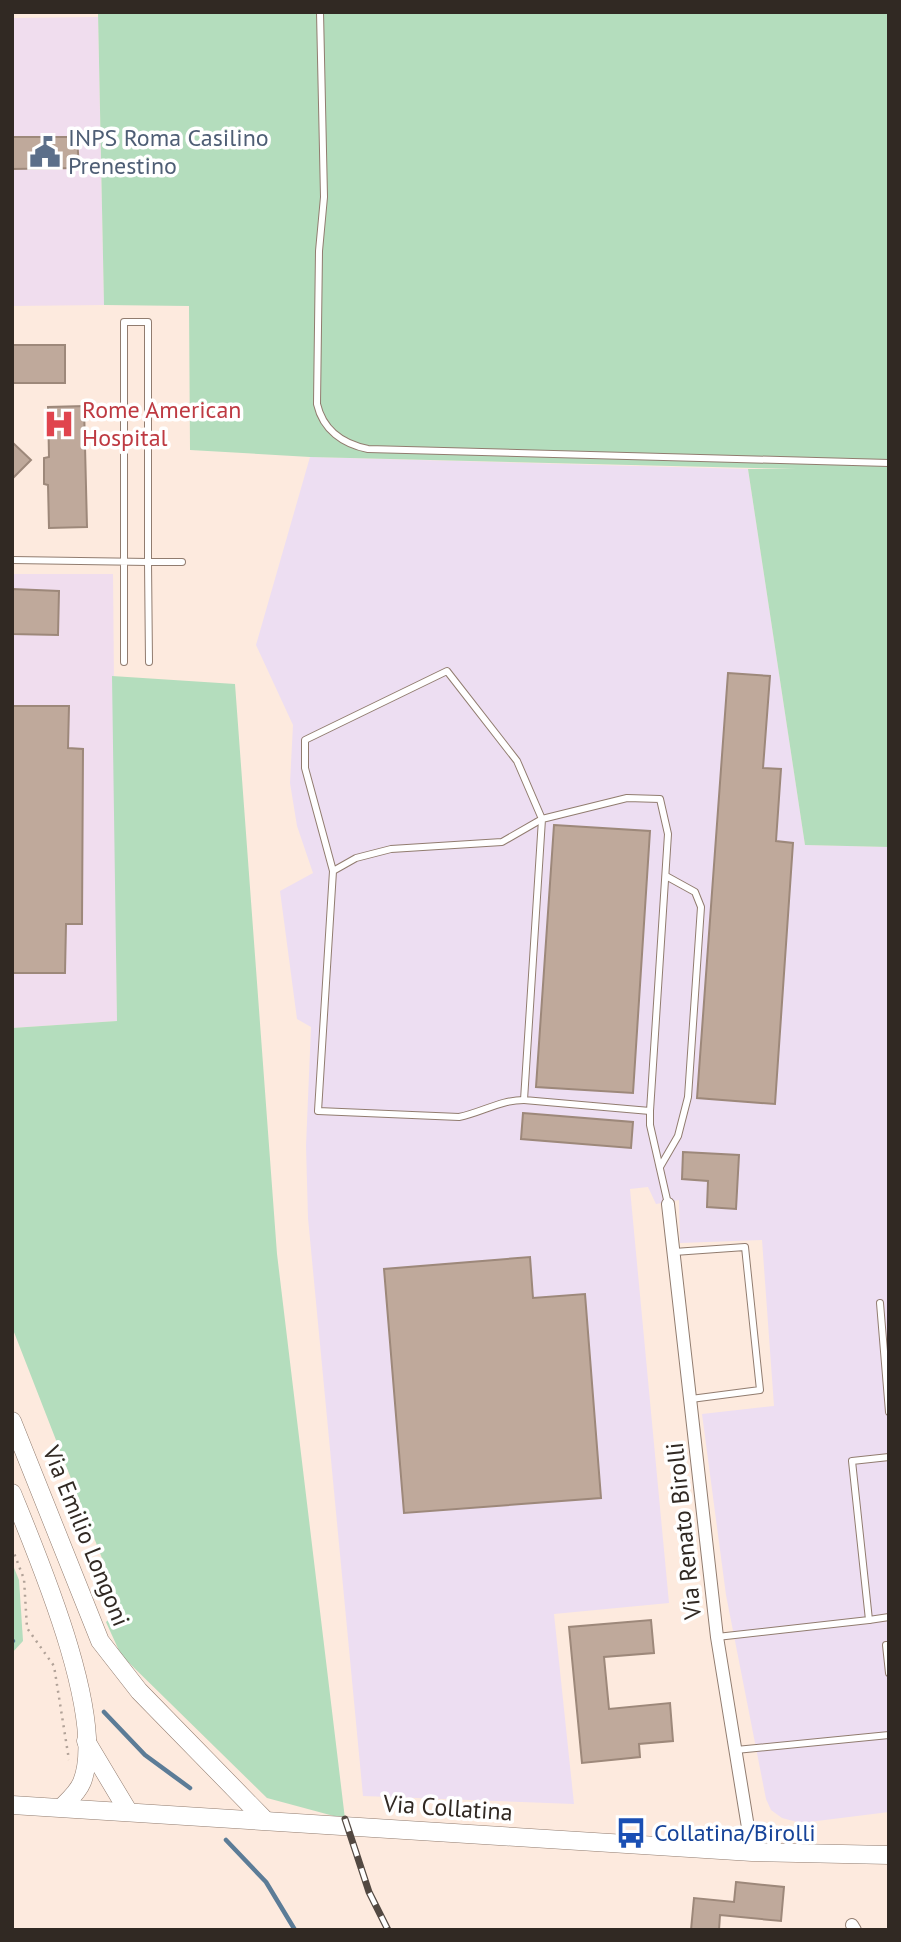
<svg xmlns="http://www.w3.org/2000/svg" width="901" height="1942" font-family="'PT Sans',sans-serif">
  <rect width="100%" height="100%" fill="#fdeade"/>
  <g fill="#f0ddee">
    <path d="M98 17 104 305 12 306V18Z"/>
    <path d="M12 574H113L117 1021 12 1028Z"/>
  </g>
  <path fill="#eddef2" d="M310 457 748 469 805 845 889 847V1812L801 1823 782 1818 771 1810 766 1799 726 1595 702 1414 774 1406 762 1240 680 1243 679 1200 656 1204 648 1187 630 1189 669 1603 554 1614 574 1804 363 1796 308 1218 306 1146 311 1027 297 1019 280 891 313 873 297 826 290 783 293 725 256 645Z"/>
  <g fill="#b4ddbd">
    <path d="M98 12H889V847L805 845 748 469H797L310 457 190 450 189 306 104 305Z"/>
    <path d="M112 676 235 684 277 1254 345 1819 267 1798 121 1655 106 1622 121 1607 12 1327V1028L117 1021Z"/>
    <path d="M12 1563 19 1580 23 1641 12 1653Z"/>
  </g>
  <g fill="none" stroke-linecap="round" stroke-linejoin="round">
    <g stroke="#5c7c97" stroke-width="4.5">
      <path d="M12 1640 13 1641"/>
      <path d="M104 1712 145 1755 190 1788"/>
      <path d="M226 1840 266 1882 295 1930"/>
    </g>
  </g>
  <g fill="#bfa99b" stroke="#9d887a" stroke-width="2">
    <path d="M12 137H77L79 168 12 169Z"/>
    <rect x="12" y="345" width="53" height="38"/>
    <path d="M84 406 87 527 49 528 48 485 44 484V458L49 457 48 407Z"/>
    <path d="M12 442 31 460 12 479Z"/>
    <path d="M12 589 59 591 58 635 12 634Z"/>
    <path d="M728 673 770 676 763 768 781 769 776 841 793 843 775 1104 697 1098Z"/>
    <path d="M12 706H69L68 748 83 749 82 924H66L65 973H12Z"/>
    <path d="M554 825 650 831 633 1093 536 1087Z"/>
    <path d="M523 1113 633 1122 631 1148 521 1139Z"/>
    <path d="M683 1152 739 1155 736 1209 707 1207 708 1181 682 1179Z"/>
    <path d="M530 1257 533 1298 585 1294 601 1498 404 1513 384 1269Z"/>
    <path d="M651 1620 654 1653 604 1657 609 1709 670 1703 673 1741 639 1744 640 1757 582 1763 569 1627Z"/>
    <path d="M736 1882 784 1887 781 1921 720 1915 719 1930H691L694 1898 734 1902Z"/>
  </g>
  <g fill="none" stroke-linecap="round" stroke-linejoin="round">
    <defs>
      <g id="lane">
        <path d="M320 12 324 197 319 251 317 404C323 430 343 444 368 449L889 463"/>
        <path d="M12 560 148 562V322H124V662"/>
        <path d="M149 662 148 562H182"/>
        <path d="M627 798 660 799 668 834 650 1111 524 1100 542 819Z"/>
        <path d="M333 871 305 768V740L447 671 517 761 542 819 502 842 391 849 356 858 333 871 318 1111 459 1117C483 1112 500 1100 524 1100"/>
        <path d="M650 1111V1125L668 1204"/>
        <path d="M660 1167 678 1136 688 1097 701 907 695 892 666 876"/>
        <path d="M674 1252 745 1247 760 1390 691 1399"/>
        <path d="M880 1303 889 1412"/>
        <path d="M869 1620 889 1617"/>
        <path d="M717 1637 869 1620 852 1461 889 1457"/>
        <path d="M889 1645H886L889 1673"/>
        <path d="M736 1750 889 1735"/>
      </g>
      <g id="street">
        <path d="M668 1204 717 1637 752 1852"/>
        <path d="M852 1925 855 1930"/>
      </g>
      <g id="secondary">
        <path d="M12 1421 100 1641 139 1691 265 1820"/>
        <path d="M12 1493C38 1557 107 1718 82 1782 78 1792 69 1800 62 1807"/>
        <path d="M86 1741 128 1811"/>
        <path d="M12 1805 752 1852 889 1855"/>
      </g>
    </defs>
    <use href="#lane" stroke="#917c6f" stroke-width="8"/>
    <use href="#street" stroke="#917c6f" stroke-width="14"/>
    <use href="#secondary" stroke="#917c6f" stroke-width="19"/>
    <path stroke="#b1a298" stroke-width="2.5" stroke-dasharray="2 5" stroke-linecap="butt" d="M12 1548 24 1579 27 1628 54 1666 69 1760"/>
    <use href="#lane" stroke="#fff" stroke-width="6"/>
    <use href="#street" stroke="#fff" stroke-width="12"/>
    <use href="#secondary" stroke="#fff" stroke-width="18"/>
    <defs>
      <path id="rail" d="M345 1819 369 1892 388 1930"/>
    </defs>
    <use href="#rail" stroke="#534942" stroke-width="7"/>
    <use href="#rail" stroke="#fff" stroke-width="4.5" stroke-dasharray="13" stroke-linecap="butt"/>
  </g>
  <defs>
    <symbol id="civic-bare" viewBox="-9 -9 18 18"><path d="M-.6-6.5H3V-4.5H.6V-3L4-1V1h2V6H-6V1h2V-1L-.6-3ZM-1.2 2.5V6h2.4V2.5Z" fill="#5c6f8a" stroke="#fff" stroke-width="2.5" paint-order="stroke"/></symbol>
    <symbol id="hospital-bare" viewBox="-9 -9 18 18"><path d="M-5-5h3v3.5h4V-5h3V5h-3V1.5h-4V5h-3Z" fill="#e0444e" stroke="#fff" stroke-width="2.5" paint-order="stroke"/></symbol>
    <symbol id="bus-bare" viewBox="-9 -9 18 18"><path d="M-5-6H5V4H4V6H2V4H-2V6H-4V4H-5ZM-3.5-4V0h7V-4ZM-3.5 1.2v1.5H-2V1.2ZM2 1.2v1.5H3.5V1.2Z" fill="#1a4fb4" stroke="#fff" stroke-width="2.5" paint-order="stroke"/></symbol>
  </defs>
  <g fill-rule="evenodd">
    <use href="#civic-bare" x="23" y="130" width="44" height="44"/>
    <use href="#hospital-bare" x="37" y="402" width="44" height="44"/>
    <use href="#bus-bare" x="609" y="1811" width="44" height="44"/>
  </g>
  <g text-anchor="middle" stroke-width="7" stroke-linejoin="round" paint-order="stroke">
    <g font-size="24" fill="#4e5e75" stroke="#fff" text-anchor="start">
      <text x="68" y="146">INPS Roma Casilino<tspan x="68" dy="28">Prenestino</tspan></text>
    </g>
    <g font-size="24" fill="#be3a42" stroke="#fff" text-anchor="start">
      <text x="82" y="418">Rome American<tspan x="82" dy="28">Hospital</tspan></text>
    </g>
    <g font-size="24" fill="#312923" stroke="#fff">
      <text transform="translate(684 1531) rotate(-96)" y="8">Via Renato Birolli</text>
      <text transform="translate(86 1536) rotate(68)" y="8">Via Emilio Longoni</text>
      <text transform="translate(448 1808) rotate(4)" y="8">Via Collatina</text>
    </g>
    <g font-size="24" fill="#164399" stroke="#fff" text-anchor="start">
      <text x="654" y="1841">Collatina/Birolli</text>
    </g>
  </g>
  <rect width="901" height="1942" fill="none" stroke="#312923" stroke-width="28"/>
</svg>
